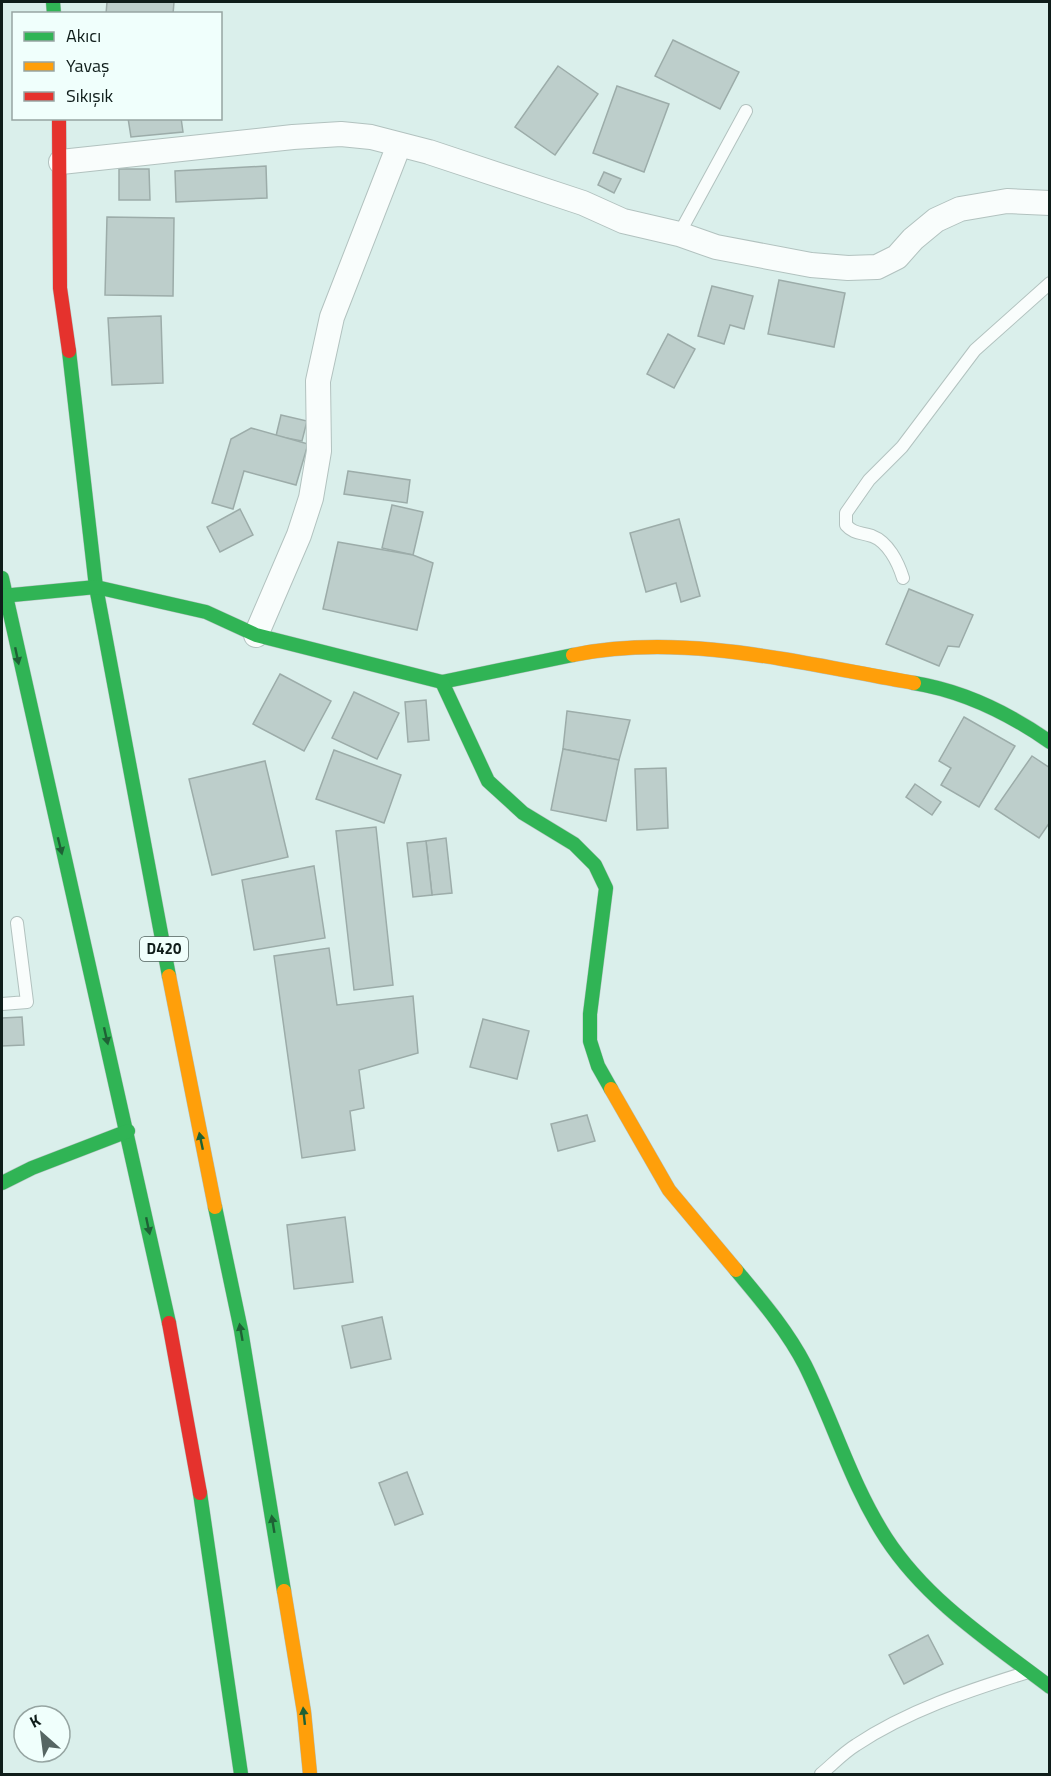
<svg xmlns="http://www.w3.org/2000/svg" width="1051" height="1776" font-family="'Titillium Web',sans-serif">
  <rect width="100%" height="100%" fill="#daefeb"/>
  <g fill="#bdcecb" stroke="#9caca9" stroke-width="1.5">
    <path d="M107 2H174L173 14H106Z"/>
    <path d="M673 40 739 72 720 109 655 76Z"/>
    <path d="M558 66 598 94 555 155 515 127Z"/>
    <path d="M617 86 669 104 644 172 593 153Z"/>
    <path d="M128 118H181L183 132 131 137Z"/>
    <path d="M266 166 267 198 176 202 175 171Z"/>
    <path d="M119 169H149L150 200H119Z"/>
    <path d="M604 172 621 179 614 193 598 185Z"/>
    <path d="M107 217 174 218 173 296 105 295Z"/>
    <path d="M779 280 845 293 834 347 768 334Z"/>
    <path d="M712 286 753 296 744 329 730 325 724 344 698 336Z"/>
    <path d="M161 316 163 383 112 385 108 318Z"/>
    <path d="M668 334 695 349 674 388 647 374Z"/>
    <path d="M281 415 307 421 302 441 276 436Z"/>
    <path d="M251 428 308 444 296 485 244 471 233 509 212 503 231 439Z"/>
    <path d="M348 471 410 480 407 503 344 494Z"/>
    <path d="M392 505 423 512 413 555 382 548Z"/>
    <path d="M240 509 253 535 220 552 207 527Z"/>
    <path d="M679 519 700 596 681 602 676 583 646 592 630 533Z"/>
    <path d="M338 542 413 555 433 563 417 630 323 609Z"/>
    <path d="M909 589 973 615 959 647 948 646 939 666 886 644Z"/>
    <path d="M280 674 331 701 304 751 253 724Z"/>
    <path d="M354 692 399 713 377 759 332 738Z"/>
    <path d="M426 700 429 740 408 742 405 702Z"/>
    <path d="M567 711 630 720 619 760 563 749Z"/>
    <path d="M964 717 1015 746 979 807 941 785 951 768 939 761Z"/>
    <path d="M563 749 619 760 606 821 551 810Z"/>
    <path d="M334 750 401 775 384 823 316 799Z"/>
    <path d="M1032 756 1050 768V822L1039 838 995 809Z"/>
    <path d="M265 761 288 857 212 875 189 779Z"/>
    <path d="M666 768 668 828 637 830 635 769Z"/>
    <path d="M915 784 941 802 932 815 906 797Z"/>
    <path d="M376 827 393 985 354 990 336 831Z"/>
    <path d="M446 838 452 893 432 895 426 841Z"/>
    <path d="M426 841 432 895 413 897 407 843Z"/>
    <path d="M314 866 325 938 254 950 242 880Z"/>
    <path d="M329 948 337 1005 413 996 418 1053 359 1070 364 1108 350 1111 355 1150 302 1158 274 956Z"/>
    <path d="M22 1017 24 1045 2 1046V1018Z"/>
    <path d="M483 1019 529 1031 517 1079 470 1067Z"/>
    <path d="M587 1115 595 1141 558 1151 551 1124Z"/>
    <path d="M345 1217 353 1282 294 1289 287 1225Z"/>
    <path d="M382 1317 391 1359 351 1368 342 1326Z"/>
    <path d="M407 1472 423 1514 395 1525 379 1483Z"/>
    <path d="M928 1635 943 1664 904 1684 889 1655Z"/>
  </g>
  <g fill="none" stroke-linecap="round" stroke-linejoin="round">
    <defs>
      <g id="lane">
        <path d="M679 234 746 111"/>
        <path d="M903 578C898 562 888 542 872 536 860 532 854 534 846 525V513L869 480 902 447 975 350 1050 283"/>
        <path d="M2 1004 27 1002 17 923"/>
        <path d="M821 1774C832 1765 843 1753 856 1745 907 1711 967 1691 1025 1673"/>
      </g>
      <g id="street">
        <path d="M61 162 293 137 341 134 371 137 429 152 583 203 623 221 679 234 716 247 811 265 848 268 877 267 897 257 913 239 936 220 960 209 1007 201 1050 203"/>
        <path d="M256 635 299 535 311 498 319 451 318 381 332 317 399 145"/>
      </g>
      <g id="fast">
        <path d="M53 2 54 14"/>
        <path d="M69 351 96 587 169 976"/>
        <path d="M2 578 169 1323"/>
        <path d="M2 596 96 587 206 612 256 635 442 682 573 655"/>
        <path d="M442 682 488 781 523 813 574 844 595 865 606 888 590 1014V1041L598 1066 611 1089"/>
        <path d="M914 683C963 691 1010 714 1050 742"/>
        <path d="M2 1183 32 1168 128 1131"/>
        <path d="M215 1207 241 1330 284 1591"/>
        <path d="M736 1270C761 1300 787 1330 805 1365 834 1423 851 1484 886 1538 927 1601 991 1642 1050 1687"/>
        <path d="M200 1493 241 1774"/>
      </g>
      <g id="slow">
        <path d="M573 655C685 632 803 664 914 683"/>
        <path d="M169 976 215 1207"/>
        <path d="M611 1089 669 1190 736 1270"/>
        <path d="M284 1591 304 1712 310 1774"/>
      </g>
      <g id="jam">
        <path d="M59 118 60 288 69 351"/>
        <path d="M169 1323 200 1493"/>
      </g>
    </defs>
    <use href="#lane" stroke="#b2c2bf" stroke-width="14"/>
    <use href="#street" stroke="#b2c2bf" stroke-width="26"/>
    <use href="#fast" stroke="#b2c2bf" stroke-width="15"/>
    <use href="#slow" stroke="#b2c2bf" stroke-width="15"/>
    <use href="#jam" stroke="#b2c2bf" stroke-width="15"/>
    <use href="#lane" stroke="#f9fdfc" stroke-width="12"/>
    <use href="#street" stroke="#f9fdfc" stroke-width="24"/>
    <use href="#fast" stroke="#30b455" stroke-width="14"/>
    <use href="#slow" stroke="#ff9f0a" stroke-width="14"/>
    <use href="#jam" stroke="#e5322d" stroke-width="14"/>
  </g>
  <defs><path id="oneway-solid" d="M-6-.8H1V-3.2L6.5 0L1 3.2V.8H-6Z" transform="scale(1.5)"/></defs>
  <g fill="#1e6135">
    <use href="#oneway-solid" transform="translate(17 656) rotate(78)"/>
    <use href="#oneway-solid" transform="translate(60 846) rotate(76)"/>
    <use href="#oneway-solid" transform="translate(106 1036) rotate(77)"/>
    <use href="#oneway-solid" transform="translate(201 1141) rotate(-102)"/>
    <use href="#oneway-solid" transform="translate(148 1226) rotate(78)"/>
    <use href="#oneway-solid" transform="translate(241 1332) rotate(-100)"/>
    <use href="#oneway-solid" transform="translate(273 1524) rotate(-99)"/>
    <use href="#oneway-solid" transform="translate(304 1716) rotate(-96)"/>
  </g>
  <g text-anchor="middle" stroke-width="6" stroke-linejoin="round" paint-order="stroke">
    <rect fill="#f0fffc" stroke="#52615e" stroke-width="1.5" x="140" y="937" width="48" height="24" rx="4.5"/>
    <g font-size="15" font-weight="bold" fill="#0f1d1a">
      <text x="164" y="954">D420</text>
    </g>
  </g>
  <rect width="1051" height="1776" fill="none" stroke="#0f1d1a" stroke-width="6"/>
  <rect x="12" y="12" width="210" height="108" fill="#f0fffc" stroke="#96a5a2" stroke-width="1.5"/>
  <rect x="24" y="32" width="30" height="9" fill="#30b455" stroke="#96a5a2" stroke-width="1.5"/>
  <text x="66" y="42" font-size="18" fill="#0f1d1a">Akıcı</text>
  <rect x="24" y="62" width="30" height="9" fill="#ff9f0a" stroke="#96a5a2" stroke-width="1.5"/>
  <text x="66" y="72" font-size="18" fill="#0f1d1a">Yavaş</text>
  <rect x="24" y="92" width="30" height="9" fill="#e5322d" stroke="#96a5a2" stroke-width="1.5"/>
  <text x="66" y="102" font-size="18" fill="#0f1d1a">Sıkışık</text>
  <g transform="translate(42 1734) rotate(332)"><circle r="28" fill="#f0fffc" stroke="#96a5a2" stroke-width="1.5"/>
  <path d="M0-4.5L10 22L0 15L-10 22Z" fill="#566663"/>
  <text y="-9" font-size="16" font-weight="bold" text-anchor="middle" fill="#0f1d1a">K</text>
  </g>
</svg>
